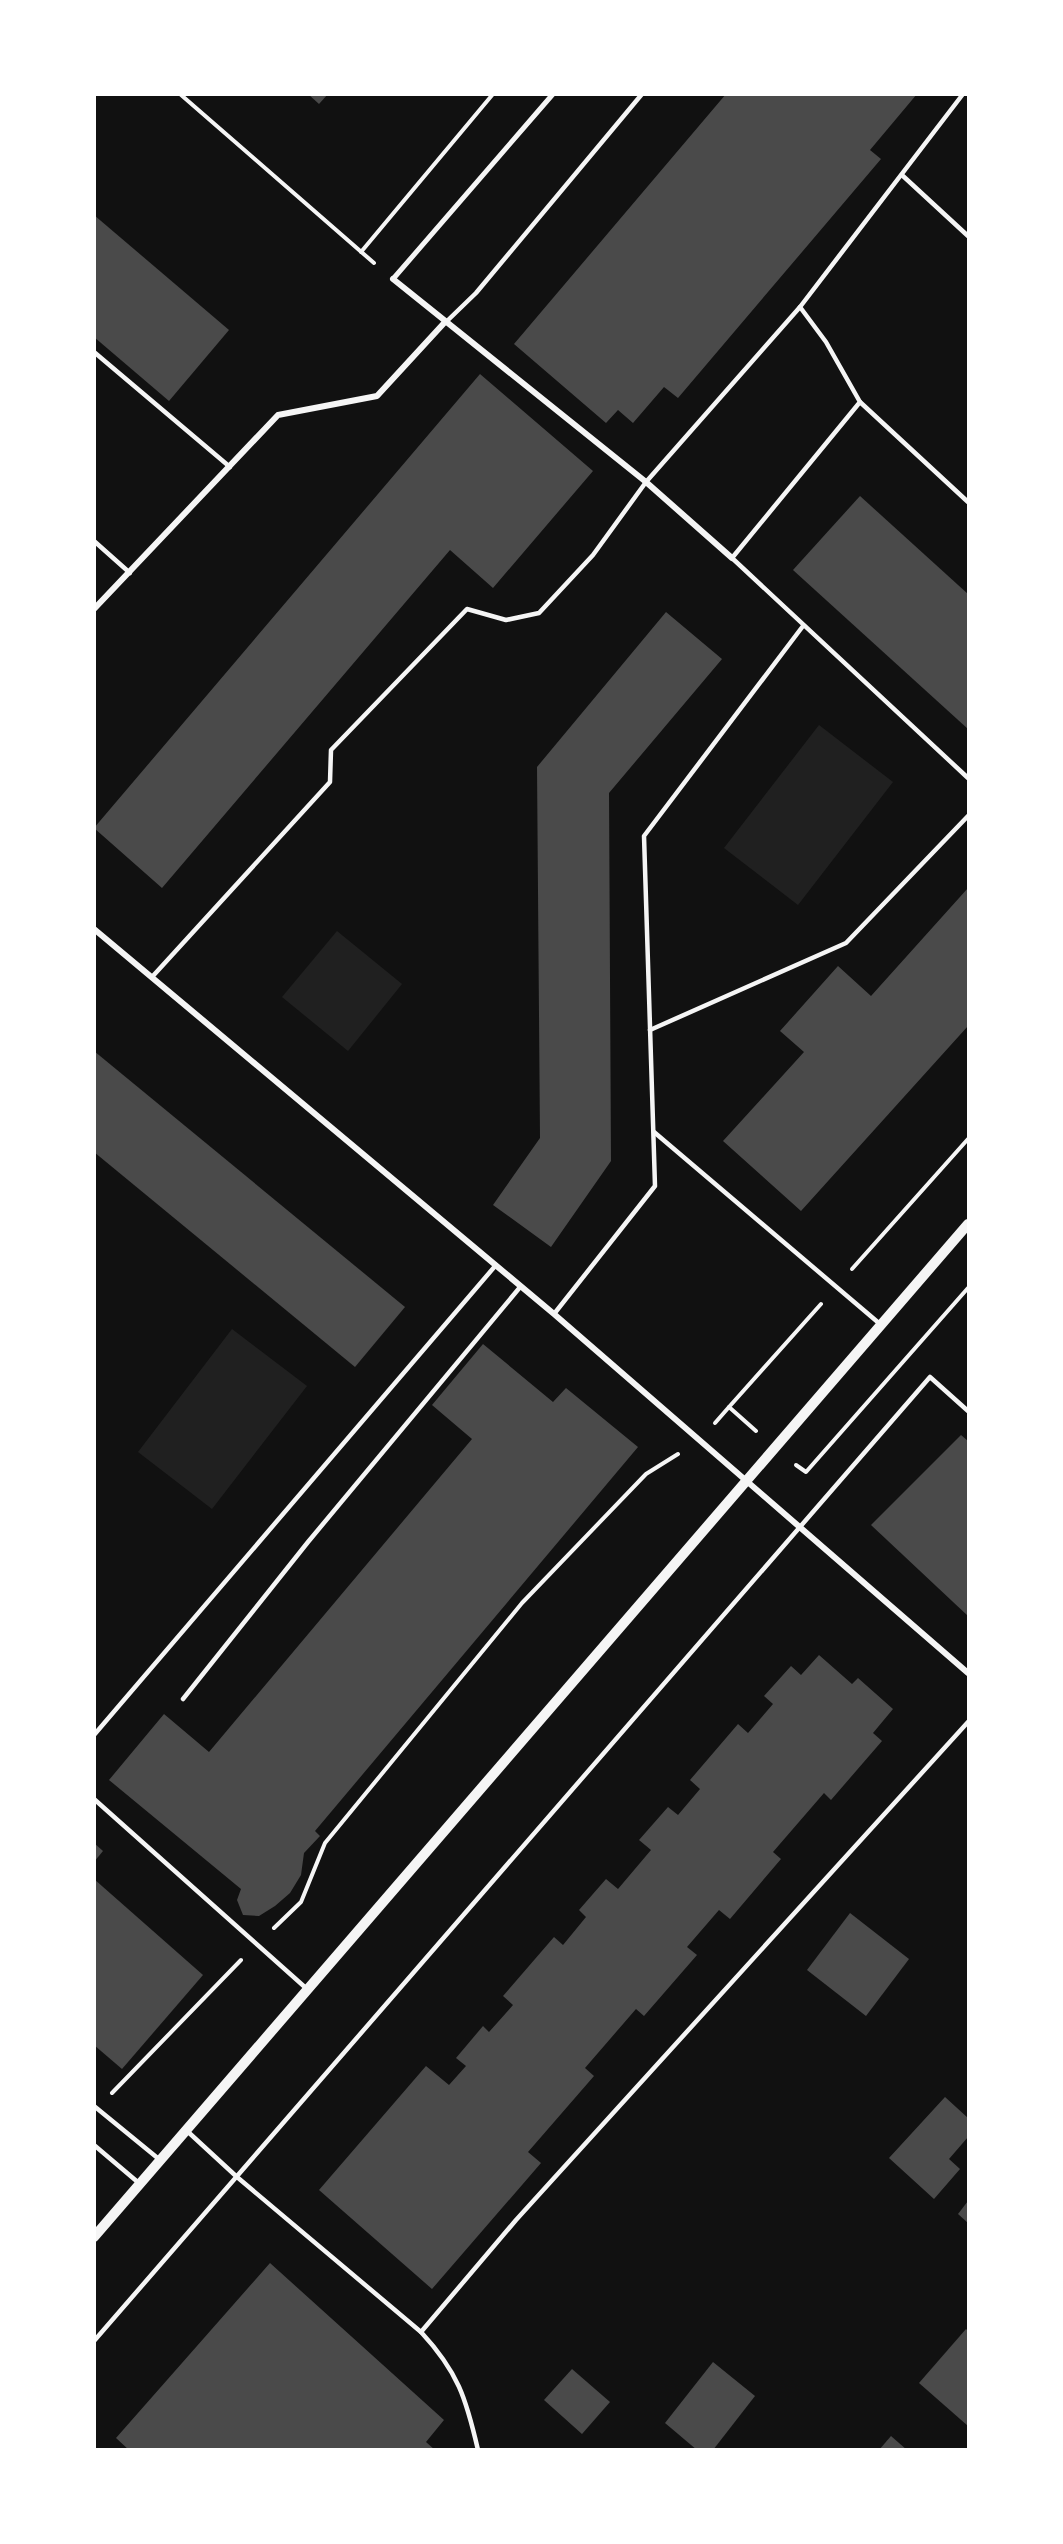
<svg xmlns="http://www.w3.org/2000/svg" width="1063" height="2544" font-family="Helvetica,sans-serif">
  <rect width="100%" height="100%" fill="#111"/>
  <g fill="#202020">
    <path d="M819 725 893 782 798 905 724 848Z"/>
    <path d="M337 931 402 984 348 1051 282 997Z"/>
    <path d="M232 1329 307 1386 212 1509 138 1452Z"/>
  </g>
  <g fill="#4a4a4a">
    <path d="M308 94H328L319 104Z"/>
    <path d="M726 94H917L870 150 881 159 678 398 664 387 633 423 618 410 606 423 514 344Z"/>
    <path d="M94 215 229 330 169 401 94 337Z"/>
    <path d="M480 374 593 471 493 588 450 550 162 888 94 828Z"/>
    <path d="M860 496 968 594V729L793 570Z"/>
    <path d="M666 612 722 659 609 793 611 1161 551 1247 493 1205 540 1138 537 767Z"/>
    <path d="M968 888V1026L801 1211 723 1141 804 1052 780 1031 838 966 871 996Z"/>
    <path d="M94 1051 405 1307 355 1367 94 1152Z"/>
    <path d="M483 1344 553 1402 566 1388 638 1447 315 1831 320 1836 304 1853 301 1875 290 1893 275 1906 259 1916 243 1915 237 1900 241 1889 109 1780 164 1714 209 1752 472 1439 432 1405Z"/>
    <path d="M961 1435 968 1441V1616L871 1525Z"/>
    <path d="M819 1655 852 1684 858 1678 893 1709 873 1733 882 1741 831 1800 824 1793 773 1852 781 1859 730 1919 719 1910 687 1947 697 1955 644 2016 636 2009 585 2068 594 2076 528 2152 541 2163 432 2289 319 2190 426 2066 449 2085 466 2066 456 2058 483 2026 489 2032 513 2005 503 1996 554 1937 563 1945 586 1917 579 1910 606 1879 618 1889 651 1850 639 1840 668 1807 678 1815 700 1789 690 1780 738 1724 748 1733 773 1704 764 1696 791 1666 801 1675Z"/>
    <path d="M94 1843 103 1851 94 1862Z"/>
    <path d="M94 1879 203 1975 122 2069 94 2045Z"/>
    <path d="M850 1913 909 1959 866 2016 807 1970Z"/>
    <path d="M945 2097 968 2118V2137L949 2159 960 2169 934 2199 889 2158Z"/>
    <path d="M968 2201V2223L958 2214Z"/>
    <path d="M270 2263 444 2420 426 2442 435 2450H129L116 2438Z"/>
    <path d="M966 2329 968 2331V2426L919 2383Z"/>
    <path d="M713 2362 755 2396 713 2450H697L665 2423Z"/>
    <path d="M572 2369 610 2402 582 2434 544 2400Z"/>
    <path d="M891 2436 907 2450H879Z"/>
  </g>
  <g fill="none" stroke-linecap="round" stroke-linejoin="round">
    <g stroke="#f5f5f5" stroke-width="4">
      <path d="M180 94 374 263"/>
      <path d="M361 252 493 94"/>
      <path d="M852 1269 968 1139"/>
      <path d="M715 1423 729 1407"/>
      <path d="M756 1431 729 1407 821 1304"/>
      <path d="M796 1465 806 1472 968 1288"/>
      <path d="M274 1928 301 1902 325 1843 522 1603 646 1474 678 1454"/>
      <path d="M112 2093 241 1960"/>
    </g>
    <g stroke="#f5f5f5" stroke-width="4.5">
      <path d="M903 176 968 236"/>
      <path d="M800 307 826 342 860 402 732 558 968 778"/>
      <path d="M446 322 476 293 642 94"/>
      <path d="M94 352 230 467"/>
      <path d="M860 402 968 502"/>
      <path d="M94 541 130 573"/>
      <path d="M152 977 330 782 331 750 467 609 506 620 539 613 593 555 646 482 800 307 963 94"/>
      <path d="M650 1030 846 943 968 816"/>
      <path d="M654 1132 880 1324"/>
      <path d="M554 1314 655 1186 644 836 803 626"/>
      <path d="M183 1699 308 1542 521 1286"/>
      <path d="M94 1735 496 1265"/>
      <path d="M94 1799 307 1989"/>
      <path d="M94 2106 160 2160"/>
      <path d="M186 2130 237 2177 421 2332C458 2372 466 2398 478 2450"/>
      <path d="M94 2145 140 2184"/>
      <path d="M421 2332 516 2220 968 1722"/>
      <path d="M94 2341 930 1377 968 1411"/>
    </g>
    <path stroke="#f5f5f5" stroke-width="5" d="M393 279 553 94"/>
    <g stroke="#f5f5f5" stroke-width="6">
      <path d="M393 279 646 482 732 558"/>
      <path d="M94 609 278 415 377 396 445 322"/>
      <path d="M94 929 554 1314 968 1673"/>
    </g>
    <path stroke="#f5f5f5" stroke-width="10" d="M94 2237 968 1224"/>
  </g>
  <rect width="1063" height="2544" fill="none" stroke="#ffffff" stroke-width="192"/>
</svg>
